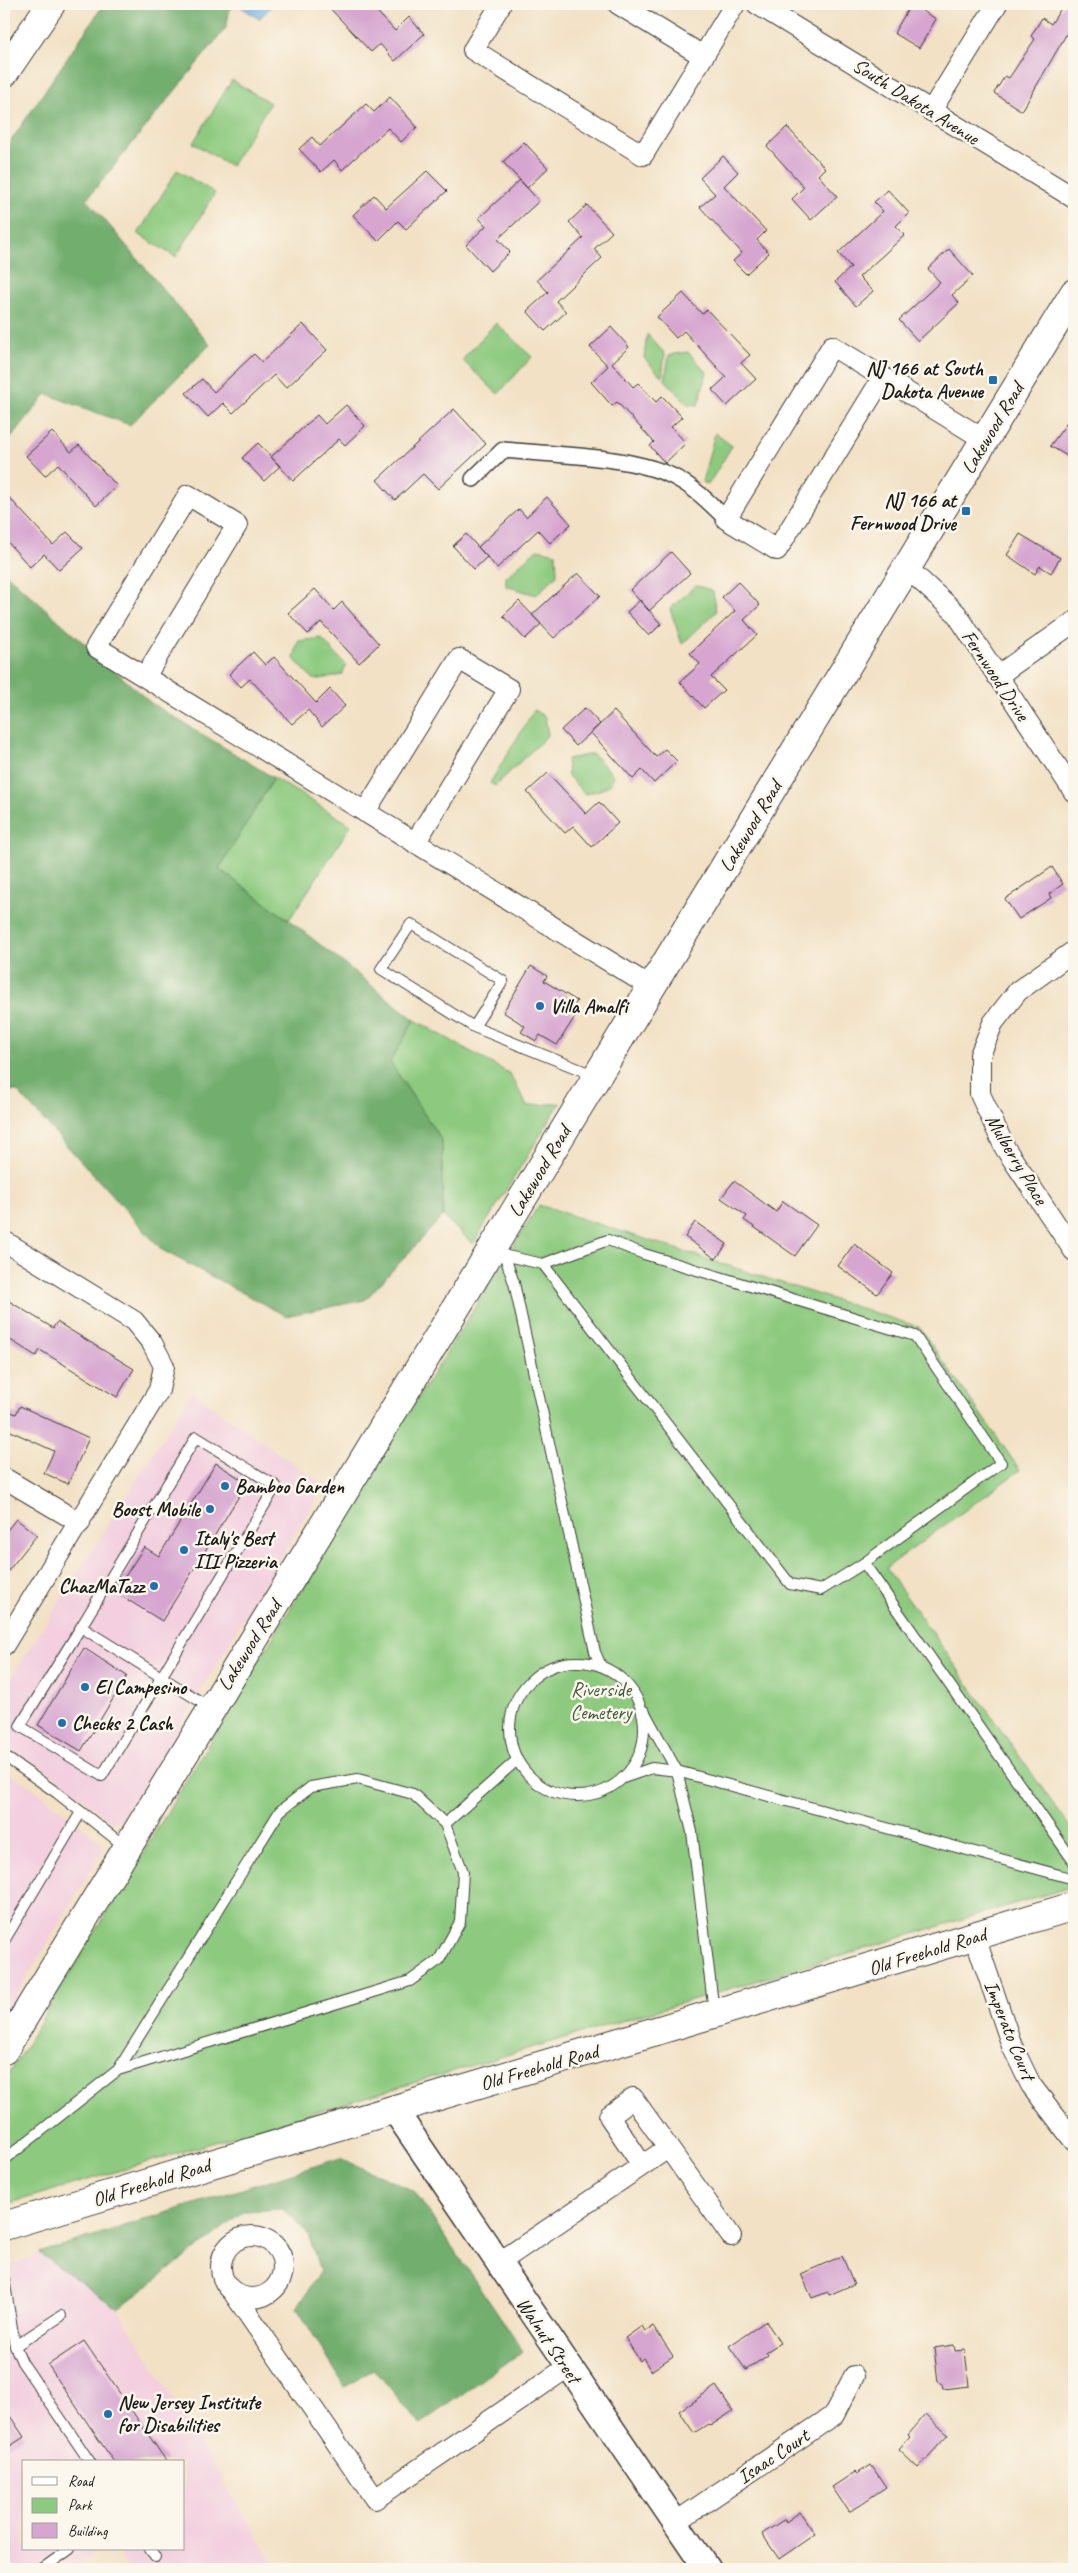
<svg xmlns="http://www.w3.org/2000/svg" width="1078" height="2573" font-family="Caveat,sans-serif">
  <rect width="100%" height="100%" fill="#fbf7ec"/>
  <filter id="ink" filterUnits="userSpaceOnUse"><feTurbulence type="fractalNoise" baseFrequency=".02" numOctaves="2"/><feDisplacementMap in="SourceGraphic" scale="10" xChannelSelector="R" yChannelSelector="G"/><feConvolveMatrix kernelMatrix="1 2 1 2 8 2 1 2 1" color-interpolation-filters="sRGB"/></filter>
  <filter id="wash" filterUnits="userSpaceOnUse"><feTurbulence type="fractalNoise" baseFrequency=".0096" numOctaves="4" result="noise"/><feDisplacementMap in="SourceGraphic" scale="20" xChannelSelector="R" yChannelSelector="G"/><feGaussianBlur stdDeviation="1.12" result="paint"/><feColorMatrix in="noise" values="0 0 0 0 0 0 0 0 0 0 0 0 0 0 0 0 0 1.4 0 .05"/><feComposite in="paint" operator="in"/></filter>
  <g filter="url(#wash)">
    <rect width="100%" height="100%" fill="#f2e1c4"/>
    <g fill="#f3cfdf">
      <path d="M192 1392 324 1485 124 1818 120 1821 111 1822 55 1776 4 1745V1689Z"/>
      <path d="M4 1770 40 1793 100 1841 102 1847V1851L4 2016Z"/>
      <path d="M39 2253 118 2309 277 2569H129L114 2549H184V2462H24V2549H100L70 2569H4V2270Z"/>
    </g>
    <g fill="#8dca7f" stroke="#54734e">
      <path d="M232 80 270 103 231 166 193 143Z"/>
      <path d="M177 170 215 193 176 257 138 234Z"/>
      <path d="M496 323 532 357 498 394 462 360Z"/>
      <path d="M647 334 665 354 662 377 644 358Z"/>
      <path d="M688 352 707 372 698 405 688 404 665 380 669 355Z"/>
      <path d="M715 433 732 446 708 485 702 482Z"/>
      <path d="M537 549 556 553 557 575 536 595 506 586V577Z"/>
      <path d="M696 585 713 591 716 612 682 644 670 609Z"/>
      <path d="M321 638 346 665 342 675 314 680 294 659 298 641Z"/>
      <path d="M534 710 545 717 548 735 495 786 490 783Z"/>
      <path d="M593 754 614 776C611 789 596 791 585 794L568 776 567 759Z"/>
      <path d="M274 778 351 825 289 920 219 869Z"/>
      <path d="M415 1020 510 1074 527 1106 560 1103 473 1244 443 1216 442 1141 390 1062Z"/>
      <path d="M539 1205 919 1327 1020 1470 886 1568 1074 1833V1886L4 2205V2082L418 1398Z"/>
    </g>
    <g fill="#72ae6e" stroke="#476545">
      <path d="M104 4H231L226 28 87 199 210 345 130 425 46 394 4 447V151Z"/>
      <path d="M4 572 151 703 274 778 219 869 289 920 415 1020 390 1062 442 1141 443 1216 365 1300 286 1316 162 1250 17 1091 4 1090Z"/>
      <path d="M340 2158 414 2191 523 2351 420 2424 374 2369 345 2387 297 2308 320 2271 308 2234 283 2209 245 2211 118 2309 39 2253Z"/>
    </g>
    <path fill="#74b0e6" stroke="#486681" d="M237 4H274L259 19Z"/>
    <g id="blocks">
      <g fill="#d6a5d0">
        <path d="M326 4H370L395 31 409 17 424 34 395 61 380 44 371 52Z"/>
        <path d="M911 4 936 19 919 48 894 33Z"/>
        <path d="M1064 4H1074V21L1022 111 994 93 1005 76 1009 78 1035 39 1031 36 1042 18 1051 24Z"/>
        <path d="M390 97 417 127 401 142 388 128 342 170 334 160 321 172 299 149 312 137 320 146 366 104 374 112Z"/>
        <path d="M787 127 825 168 818 175 837 196 811 220 792 199 804 187 767 146Z"/>
        <path d="M524 142 548 168 527 188 503 162Z"/>
        <path d="M723 156 738 172 724 186 766 231 757 240 769 253 746 274 733 261 742 253 700 207 715 194 700 178Z"/>
        <path d="M427 171 447 191 406 229 398 221 378 241 353 215 374 195 386 208Z"/>
        <path d="M520 180 539 201 498 239 510 252 490 271 466 245 486 226 479 218Z"/>
        <path d="M888 190 909 213 896 226 905 235 859 277 873 291 856 306 835 282 851 267 838 253 883 211 874 202Z"/>
        <path d="M587 205 612 232 594 249 602 258 556 301 566 312 545 331 527 311 548 292 537 280 583 238 569 222Z"/>
        <path d="M949 249 973 276 952 295 959 303 918 341 899 320 940 282 928 269Z"/>
        <path d="M683 293 702 314 707 310 750 355 741 363 756 379 727 406 712 390 726 377 684 331 676 338 657 317Z"/>
        <path d="M303 324 327 350 286 388 274 375 233 413 223 403 208 417 186 393 202 379 214 392 254 354 262 362Z"/>
        <path d="M611 327 629 347 612 363 633 387 638 383 656 402 662 396 682 417 671 427 686 443 665 463 650 446 654 442 617 402 612 406 591 382 608 366 590 347Z"/>
        <path d="M346 405 365 426 345 445 339 439 293 481 271 457 317 415 325 424Z"/>
        <path d="M454 409 486 444 438 489 423 474 395 500 377 480Z"/>
        <path d="M1074 413V460L1050 446Z"/>
        <path d="M52 432 71 452 79 445 117 486 96 506 58 464 45 476 26 456Z"/>
        <path d="M258 443 280 466 264 481 242 458Z"/>
        <path d="M4 492 53 545 67 532 83 548 59 570 44 554 30 567 4 538Z"/>
        <path d="M547 497 571 524 550 543 538 530 497 568 478 547 519 509 526 517Z"/>
        <path d="M466 534 487 557 474 569 453 546Z"/>
        <path d="M1020 534 1060 558 1051 573 1040 566 1035 574 1007 555Z"/>
        <path d="M671 552 690 573 649 611 630 590Z"/>
        <path d="M578 573 600 596 554 638 532 615Z"/>
        <path d="M738 582 760 605 744 620 757 635 711 677 724 690 704 708 680 682 700 664 690 653 735 611 722 597Z"/>
        <path d="M315 589 334 610 342 602 379 644 359 663 321 622 308 634 288 613Z"/>
        <path d="M640 600 661 624 649 636 627 612Z"/>
        <path d="M519 601 541 624 525 639 503 616Z"/>
        <path d="M253 652 265 665 274 657 316 703 330 689 345 706 322 727 308 710 292 724 250 679 241 687 229 674Z"/>
        <path d="M585 708 600 724 576 746 561 730Z"/>
        <path d="M614 711 656 757 665 749 677 761 654 783 642 770 633 779 591 733Z"/>
        <path d="M548 773 586 814 599 802 618 823 592 847 573 826 565 833 527 792Z"/>
        <path d="M1052 867 1063 884 1049 894 1051 898 1019 919 1005 899Z"/>
        <path d="M531 966 547 976 544 981 577 1001 570 1012 576 1015 557 1045 540 1035 536 1041 521 1032 525 1026 503 1012Z"/>
        <path d="M734 1181 776 1212 783 1201 817 1225 795 1256 744 1220 747 1216 721 1198Z"/>
        <path d="M695 1222 727 1244 716 1259 685 1237Z"/>
        <path d="M854 1244 893 1273 877 1294 838 1266Z"/>
        <path d="M4 1298 53 1328 57 1322 134 1369 117 1397 40 1350 36 1356 4 1336Z"/>
        <path d="M20 1406 89 1438 68 1484 44 1473 54 1451 4 1428V1409L16 1414Z"/>
        <path d="M216 1463 247 1483 162 1621 115 1592 144 1547 159 1556Z"/>
        <path d="M16 1519 37 1535 4 1576V1534Z"/>
        <path d="M84 1648 127 1676 81 1751 38 1725Z"/>
        <path d="M842 2256 854 2284 829 2295 828 2292 812 2298 801 2274Z"/>
        <path d="M766 2321 780 2343 766 2352 768 2355 746 2370 729 2346Z"/>
        <path d="M642 2326 645 2331 653 2326 673 2356 651 2371 643 2358 640 2361 625 2338Z"/>
        <path d="M84 2341 167 2462H114L48 2365Z"/>
        <path d="M954 2345 955 2351 965 2350 969 2386 943 2389 942 2384 938 2382 934 2348Z"/>
        <path d="M716 2386 733 2411 710 2426 708 2424 694 2433 679 2411Z"/>
        <path d="M4 2407 24 2437 4 2450Z"/>
        <path d="M926 2414 948 2435 918 2468 899 2450 910 2437 908 2435Z"/>
        <path d="M871 2465 886 2487 849 2512 832 2487 855 2472 857 2474Z"/>
        <path d="M800 2512 815 2534 779 2559 762 2534 785 2519 786 2522Z"/>
      </g>
    </g>
  </g>
  <g filter="url(#ink)">
    <use href="#blocks" fill-opacity="0" stroke="#3c3a35" stroke-width="1"/>
    <g fill="none" stroke-linecap="round" stroke-linejoin="round">
      <defs>
        <g id="service">
          <path d="M474 1027 503 981 411 924 381 969 474 1027 596 1076"/>
          <path d="M504 1254 514 1283 595 1652 601 1666"/>
          <path d="M507 1256 543 1264 608 1240 644 1254 915 1336 1001 1463 864 1563 821 1590 790 1584 543 1264"/>
          <path d="M864 1563 1074 1862"/>
          <path d="M81 1627 196 1437 276 1486 102 1776 20 1726 81 1627 211 1708"/>
          <circle cx="577" cy="1729" r="67"/>
          <path d="M644 1711 677 1771 692 1832 714 2012"/>
          <path d="M4 1756 57 1793 127 1848"/>
          <path d="M623 1778 652 1768 677 1771 1074 1879"/>
          <path d="M445 1824 517 1760"/>
          <path d="M4 1941 81 1812"/>
          <path d="M4 2160 118 2070 280 1811 311 1787 358 1779 413 1794 445 1824 463 1872 460 1922 439 1960 410 1981 118 2070"/>
          <path d="M4 2279 15 2346 22 2362 90 2462"/>
          <path d="M15 2346 61 2316"/>
          <path d="M150 2549 155 2557"/>
          <path d="M42 2569 70 2549"/>
        </g>
        <path id="pedestrian" d="M473 479 503 450C552 455 629 455 672 476 693 486 710 503 726 519"/>
        <g id="minor">
          <path d="M501 4 473 50 643 155 735 4"/>
          <path d="M618 4 703 56"/>
          <path d="M757 4 1074 198"/>
          <path d="M931 111 997 4"/>
          <path d="M883 377 777 550 726 519 832 346 985 440"/>
          <path d="M907 568 956 613 1074 792"/>
          <path d="M997 676 1074 622"/>
          <path d="M145 677 237 525 188 495 96 647C281 761 466 874 651 987"/>
          <path d="M365 812 459 659 509 689 415 843"/>
          <path d="M1074 951 1018 991 993 1023 980 1055V1094L1005 1148 1074 1251"/>
          <path d="M4 1241 134 1321 152 1343 164 1366 159 1390 4 1645"/>
          <path d="M4 1478 80 1523"/>
          <path d="M975 1937 1012 2046 1031 2085 1074 2141"/>
          <path d="M642 2165 609 2116 633 2098 731 2236"/>
          <circle cx="252" cy="2267" r="31"/>
          <path d="M497 2264 668 2148"/>
          <path d="M233 2292 375 2499 568 2367"/>
          <path d="M676 2522 834 2415 854 2376"/>
        </g>
        <path id="tertiary" d="M394 2109 707 2569"/>
        <path id="secondary" d="M4 2226 1074 1906"/>
        <path id="primary" d="M4 2050 1074 293"/>
        <path id="motorway" d="M4 73 51 4"/>
      </defs>
      <use href="#service" stroke="#3c3a35" stroke-width="12"/>
      <use href="#pedestrian" stroke="#3c3a35" stroke-width="18"/>
      <use href="#minor" stroke="#3c3a35" stroke-width="22"/>
      <use href="#tertiary" stroke="#3c3a35" stroke-width="28"/>
      <use href="#secondary" stroke="#3c3a35" stroke-width="30"/>
      <use href="#primary" stroke="#3c3a35" stroke-width="30"/>
      <use href="#motorway" stroke="#3c3a35" stroke-width="30"/>
      <use href="#service" stroke="#fff" stroke-width="10"/>
      <use href="#pedestrian" stroke="#fff" stroke-width="15"/>
      <use href="#minor" stroke="#fff" stroke-width="20"/>
      <use href="#tertiary" stroke="#fff" stroke-width="25"/>
      <use href="#secondary" stroke="#fff" stroke-width="28"/>
      <use href="#primary" stroke="#fff" stroke-width="28"/>
      <use href="#motorway" stroke="#fff" stroke-width="28"/>
    </g>
  </g>
  <g fill="#1f6fb2" stroke="#fbf7ec" stroke-width="2">
    <rect x="988" y="375" width="10" height="10" rx="2.5"/>
    <rect x="961" y="506" width="10" height="10" rx="2.5"/>
    <circle cx="540" cy="1006" r="5"/>
    <circle cx="225" cy="1486" r="5"/>
    <circle cx="210" cy="1509" r="5"/>
    <circle cx="184" cy="1550" r="5"/>
    <circle cx="154" cy="1586" r="5"/>
    <circle cx="85" cy="1687" r="5"/>
    <circle cx="62" cy="1723" r="5"/>
    <circle cx="108" cy="2414" r="5"/>
  </g>
  <g text-anchor="middle" stroke-width="5" stroke-linejoin="round" paint-order="stroke">
    <g font-size="20" fill="#1c1c1c" stroke="#fbf7ec">
      <text transform="translate(916 101) rotate(32)" y="7">South Dakota Avenue</text>
      <text transform="translate(992 428) rotate(-59)" y="7">Lakewood Road</text>
      <text transform="translate(996 675) rotate(56)" y="7">Fernwood Drive</text>
      <text transform="translate(750 826) rotate(-59)" y="7">Lakewood Road</text>
      <text transform="translate(1017 1159) rotate(59)" y="7">Mulberry Place</text>
      <text transform="translate(539 1171) rotate(-59)" y="7">Lakewood Road</text>
      <text transform="translate(249 1645) rotate(-58)" y="7">Lakewood Road</text>
      <text transform="translate(927 1951) rotate(-17)" y="7">Old Freehold Road</text>
      <text transform="translate(1010 2030) rotate(68)" y="7">Imperato Court</text>
      <text transform="translate(539 2067) rotate(-16)" y="7">Old Freehold Road</text>
      <text transform="translate(151 2182) rotate(-17)" y="7">Old Freehold Road</text>
      <text transform="translate(549 2340) rotate(56)" y="7">Walnut Street</text>
      <text transform="translate(773 2456) rotate(-34)" y="7">Isaac Court</text>
    </g>
    <g font-size="20" font-weight="bold" fill="#1c1c1c" stroke="#fbf7ec" text-anchor="start">
      <text x="983" y="375" text-anchor="end">NJ 166 at South<tspan x="983" dy="23">Dakota Avenue</tspan></text>
      <text x="956" y="507" text-anchor="end">NJ 166 at<tspan x="956" dy="23">Fernwood Drive</tspan></text>
      <text x="550" y="1013">Villa Amalfi</text>
      <text x="235" y="1493">Bamboo Garden</text>
      <text x="200" y="1516" text-anchor="end">Boost Mobile</text>
      <text x="194" y="1545">Italy's Best<tspan x="194" dy="23">III Pizzeria</tspan></text>
      <text x="144" y="1593" text-anchor="end">ChazMaTazz</text>
      <text x="95" y="1694">El Campesino</text>
      <text x="72" y="1730">Checks 2 Cash</text>
      <text x="118" y="2409">New Jersey Institute<tspan x="118" dy="23">for Disabilities</tspan></text>
    </g>
    <g font-size="20" fill="#44593f" stroke="#fbf7ec">
      <text x="601" y="1696">Riverside<tspan x="601" dy="23">Cemetery</tspan></text>
    </g>
  </g>
  <rect width="1078" height="2573" fill="none" stroke="#fbf7ec" stroke-width="20"/>
  <rect x="22" y="2460" width="162" height="90" fill="#fbf7ec" stroke="#a29f99"/>
  <rect x="32" y="2477" width="25" height="8" fill="#ffffff" stroke="#a29f99"/>
  <text x="68" y="2486" font-size="15" fill="#1c1c1c">Road</text>
  <rect x="32" y="2498" width="25" height="15" fill="#8dca7f" stroke="#a29f99"/>
  <text x="68" y="2510" font-size="15" fill="#1c1c1c">Park</text>
  <rect x="32" y="2523" width="25" height="15" fill="#d6a5d0" stroke="#a29f99"/>
  <text x="68" y="2536" font-size="15" fill="#1c1c1c">Building</text>
</svg>
